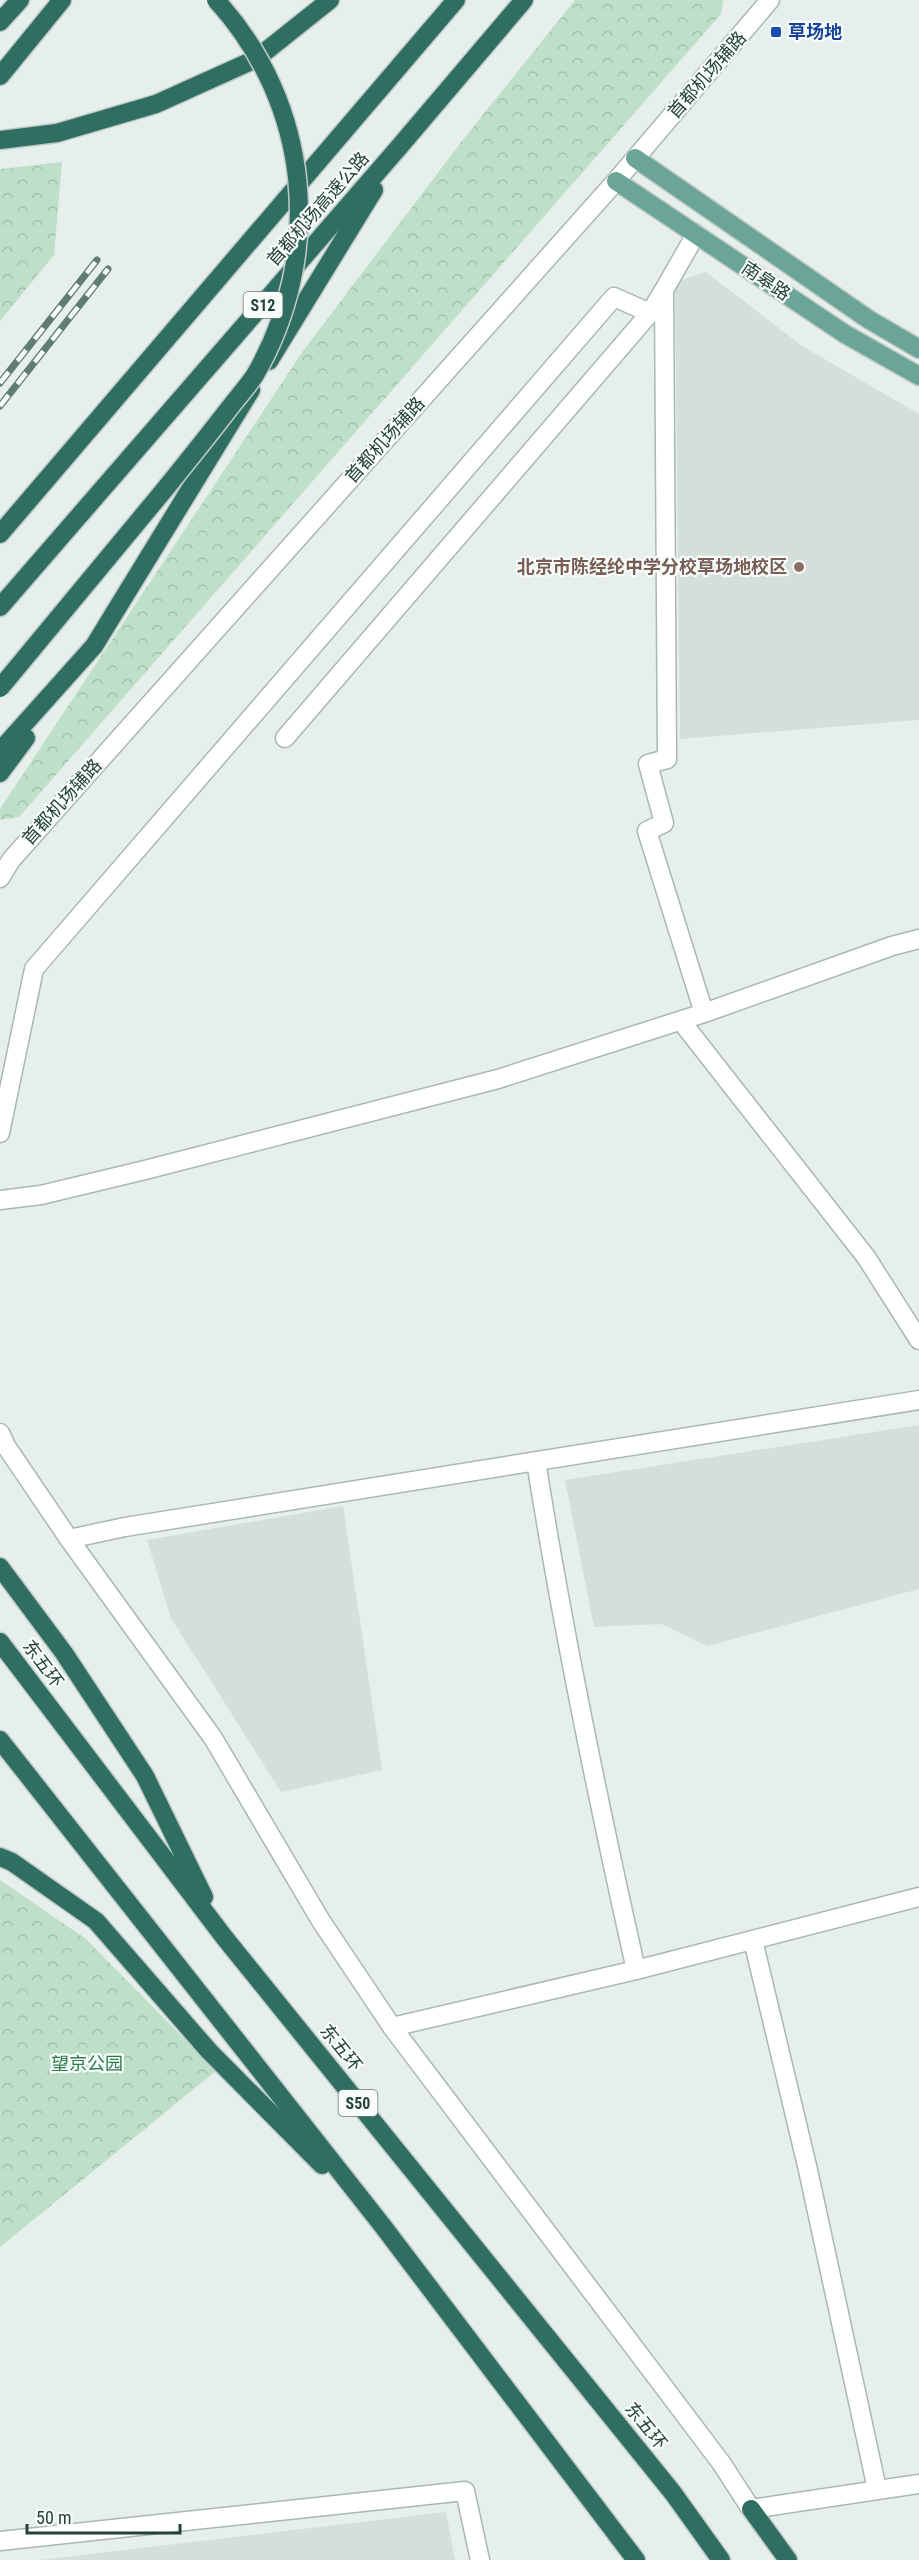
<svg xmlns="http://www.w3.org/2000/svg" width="919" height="2560" font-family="'Roboto Condensed','Noto Sans SC',sans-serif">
  <defs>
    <pattern id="forest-crowns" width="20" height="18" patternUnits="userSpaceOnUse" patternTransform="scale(1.5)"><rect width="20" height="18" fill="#bfe0c8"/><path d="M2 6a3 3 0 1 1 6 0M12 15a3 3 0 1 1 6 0" fill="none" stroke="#a4c1ad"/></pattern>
  </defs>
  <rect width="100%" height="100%" fill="#e6efeb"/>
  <g fill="#d4dfda">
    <path d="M706 272 802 346 919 414V720L680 739 675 282Z"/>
    <path d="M919 1425V1589L707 1646 661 1624 594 1627 565 1480Z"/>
    <path d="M343 1506 382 1770 281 1792 171 1618 147 1540Z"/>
    <path d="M446 2512 455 2560H40Z"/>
  </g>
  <g fill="url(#forest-crowns)">
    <path d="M575 0H723L721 14 19 817 0 820V809L303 351 465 137Z"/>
    <path d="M62 162 54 255 0 321V169Z"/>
    <path d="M0 1880 86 1939 216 2071 0 2247Z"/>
  </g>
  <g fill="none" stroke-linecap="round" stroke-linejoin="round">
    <defs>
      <g id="minor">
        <path d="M696 234 664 290 667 759 648 764 664 823 647 831 704 1013"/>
        <path d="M285 738 650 313"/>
        <path d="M0 878 11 860 616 181 770 0"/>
        <path d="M681 1021 866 1257 919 1340"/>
        <path d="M0 1133 34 969 614 297 650 313 664 290"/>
        <path d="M0 1200 41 1195 145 1170 498 1079 704 1013 892 946 919 939"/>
        <path d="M0 1433 6 1446 69 1539 213 1738 321 1921 392 2027 722 2464 751 2509 919 2484"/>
        <path d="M536 1461C563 1632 598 1801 636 1970"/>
        <path d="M69 1539 125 1527 919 1400"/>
        <path d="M753 1940 808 2170 877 2489"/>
        <path d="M392 2027 636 1970 919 1897"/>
        <path d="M0 2541 465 2491 480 2560"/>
      </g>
      <g id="major">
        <path d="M635 158 868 319 919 349"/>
        <path d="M616 181 845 334 919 376"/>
      </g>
      <g id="highway">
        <path d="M0 22 20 0"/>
        <path d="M0 76 62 0"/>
        <path d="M0 140 57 133 156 104 256 59 330 0"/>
        <path d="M269 361 374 190"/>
        <path d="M0 534 456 0"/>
        <path d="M0 607 400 146 524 0"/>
        <path d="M0 751 94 646 251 390"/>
        <path d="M0 773 26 738"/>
        <path d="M0 1567 64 1653 145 1776 204 1897"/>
        <path d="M0 1642 224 1937 673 2493 721 2560"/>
        <path d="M0 1740 382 2225 636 2560"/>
        <path d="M0 1857 12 1862 96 1921 209 2051 322 2165"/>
        <path d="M751 2509 788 2560"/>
      </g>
    </defs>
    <use href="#minor" stroke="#a8b8b2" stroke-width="21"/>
    <use href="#major" stroke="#c2cac8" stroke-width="21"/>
    <use href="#highway" stroke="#c2cac8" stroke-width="21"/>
    <use href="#minor" stroke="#fff" stroke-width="18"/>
    <use href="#major" stroke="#6aa596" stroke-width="18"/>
    <use href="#highway" stroke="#2f6f62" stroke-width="18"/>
    <defs>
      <g id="rail">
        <path d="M0 383 97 260"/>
        <path d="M0 406 108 269"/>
      </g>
    </defs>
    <use href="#rail" stroke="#5f7d75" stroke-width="7"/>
    <use href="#rail" stroke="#f7fbf9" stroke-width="4.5" stroke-dasharray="14" stroke-linecap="butt"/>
    <defs>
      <path id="highway-bridge" d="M0 688C55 622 110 555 165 489 186 463 207 437 227 411 236 399 247 387 255 375 325 253 311 104 216 0"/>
    </defs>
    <use href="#highway-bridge" stroke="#c2cac8" stroke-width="21" stroke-linecap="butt"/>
    <use href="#highway-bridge" stroke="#2f6f62" stroke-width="18"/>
  </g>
  <rect fill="#1a4fb4" stroke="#f7fbf9" stroke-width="2" x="770" y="26" width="12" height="12" rx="3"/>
  <circle fill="#8d6e63" stroke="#f7fbf9" stroke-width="2" cx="799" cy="567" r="6"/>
  <g text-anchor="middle" stroke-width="4.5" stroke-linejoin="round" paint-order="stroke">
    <g fill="#f7fbf9" stroke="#637a73" stroke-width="1.5">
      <rect x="243.5" y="292" width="39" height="26" rx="4.5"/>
      <rect x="338.5" y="2090" width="39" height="26" rx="4.5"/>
    </g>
    <g font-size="16" font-weight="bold" fill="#24423a">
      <text x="263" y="311">S12</text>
      <text x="358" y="2109">S50</text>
    </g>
    <g font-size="18" font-weight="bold" fill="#164399" stroke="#f7fbf9" text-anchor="start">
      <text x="788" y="38">草场地</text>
    </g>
    <g font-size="18" fill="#24423a" stroke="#f7fbf9">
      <text transform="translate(707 75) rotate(-49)" y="6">首都机场辅路</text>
      <text transform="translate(318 209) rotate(-49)" y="6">首都机场高速公路</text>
      <text transform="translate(766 281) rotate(34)" y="6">南皋路</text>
      <text transform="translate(385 440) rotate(-48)" y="6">首都机场辅路</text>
      <text transform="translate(62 802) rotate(-48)" y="6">首都机场辅路</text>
      <text transform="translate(43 1664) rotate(53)" y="6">东五环</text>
      <text transform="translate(341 2048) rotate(51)" y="6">东五环</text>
      <text transform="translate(646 2426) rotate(51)" y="6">东五环</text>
    </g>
    <g font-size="18" font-weight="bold" fill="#785e54" stroke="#f7fbf9" text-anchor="end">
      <text x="787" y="573">北京市陈经纶中学分校草场地校区</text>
    </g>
    <g font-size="18" fill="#2d7a4b" stroke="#f7fbf9">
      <text x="87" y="2070">望京公园</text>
    </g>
  </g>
  <path d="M27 2524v9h153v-9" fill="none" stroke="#24423a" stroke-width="3"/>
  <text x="36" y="2524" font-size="18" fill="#24423a" stroke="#f7fbf9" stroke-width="4.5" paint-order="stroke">50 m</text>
</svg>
